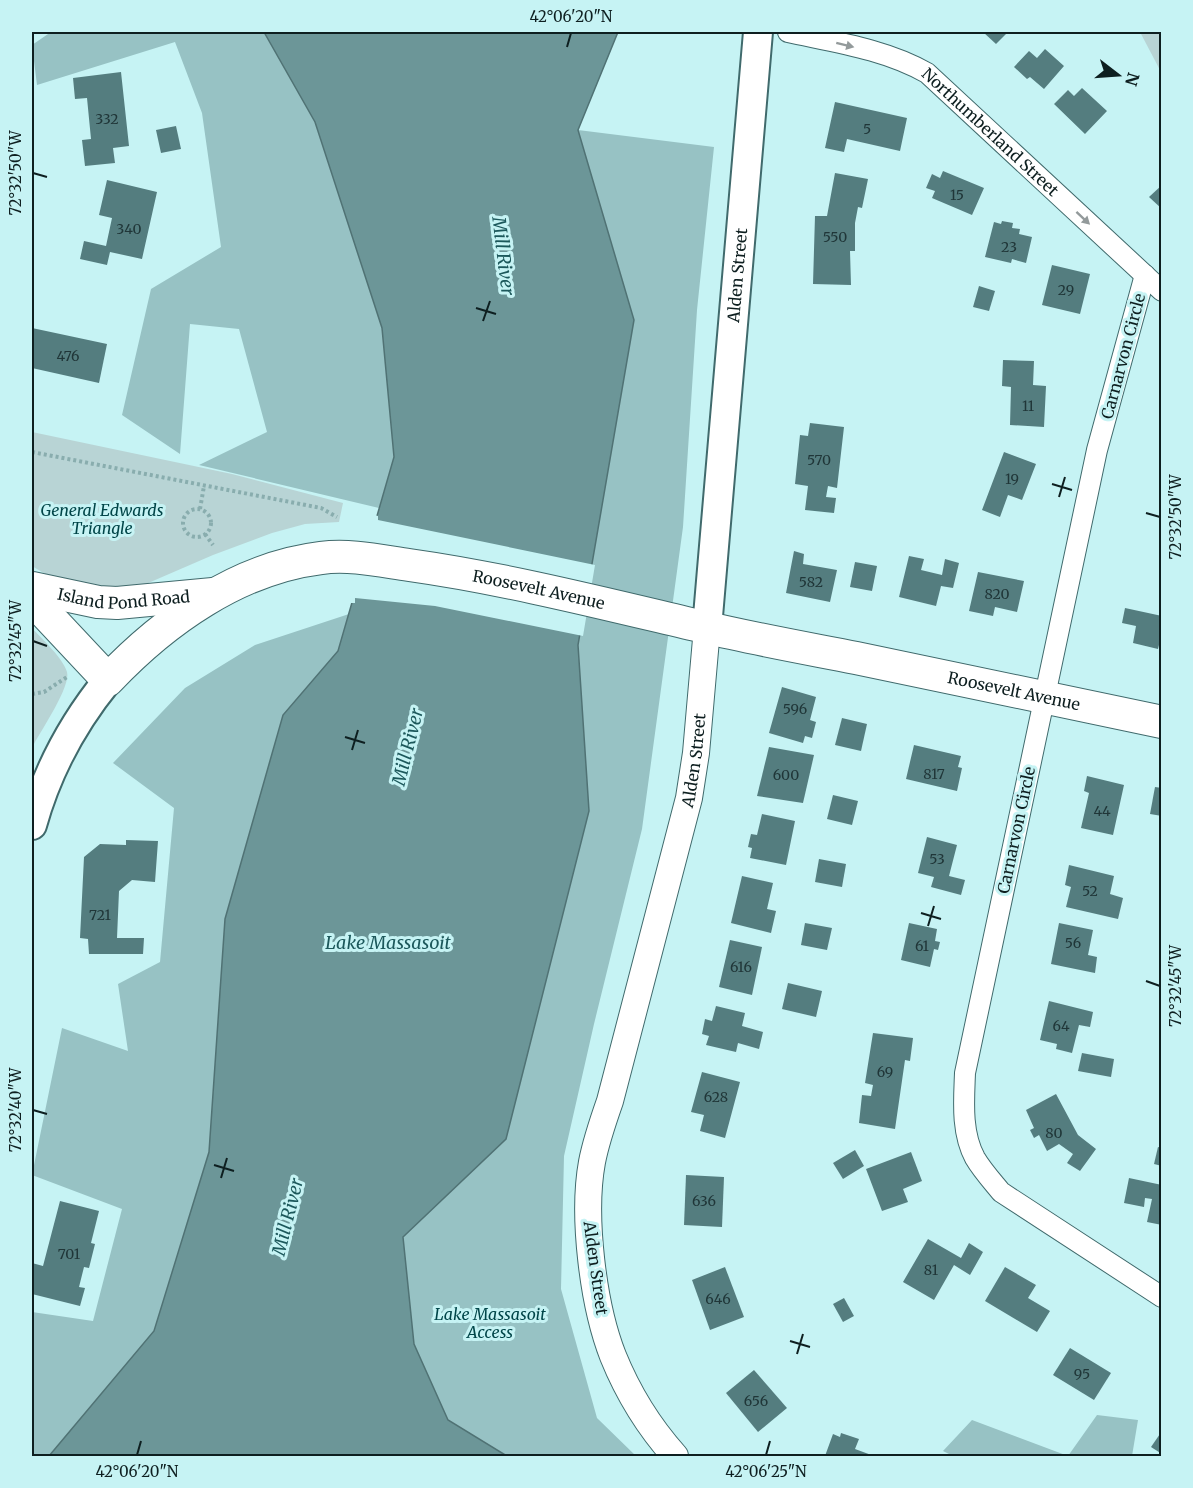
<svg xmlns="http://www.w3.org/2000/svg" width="1193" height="1488" font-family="Merriweather,serif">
  <rect width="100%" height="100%" fill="#c6f3f4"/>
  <g fill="#b8d4d5">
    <path d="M1140 32H1161V72Z"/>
    <path d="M32 432 232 474 343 503 339 522 305 524 272 533 213 555 139 587 114 590 47 575 32 566Z"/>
    <path d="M32 628C42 639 63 658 67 672 71 686 42 729 34 744L32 746Z"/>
  </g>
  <g fill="#97c2c4">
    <path d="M51 32H264L315 122 382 328 394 457 379 508 199 465 267 432 239 329 190 324 180 454 122 415 151 289 221 247 202 113 175 42 37 85 32 45Z"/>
    <path d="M578 130 714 147 697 310 683 527 642 829 594 1024 564 1156 561 1289 597 1418 636 1456H507L448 1420 414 1344 403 1237 506 1139 589 811 578 645 634 320Z"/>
    <path d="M349 614 338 651 283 715 225 919 209 1152 154 1331 49 1456H32V1312L93 1321 122 1209 32 1175 62 1028 128 1051 118 984 160 962 174 808 113 763 185 688 255 645Z"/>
    <path d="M1097 1415 1138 1420 1132 1456H953L943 1451 972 1420 1068 1456Z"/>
  </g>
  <path fill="#6c9698" stroke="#507274" stroke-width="1.5" d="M264 32H618L578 130 634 320 578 645 589 811 506 1139 403 1237 414 1344 448 1420 507 1456H49L154 1331 209 1152 225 919 283 715 338 651 394 457 382 328 315 122Z"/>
  <path fill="#c6f3f4" d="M374 515 378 516V520L595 565 583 636 435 606 355 598V603H349Z"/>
  <g fill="#547d7f">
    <path d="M983 32H1008L996 44Z"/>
    <path d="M1045 49 1064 66 1044 89 1030 77 1027 79 1014 67 1029 51 1037 58Z"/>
    <path d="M121 72 129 146 113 148 115 163 85 166 82 140 91 139 87 98 75 99 73 78Z"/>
    <path d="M1082 88 1107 111 1085 134 1054 104 1068 90 1074 96Z"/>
    <path d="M835 102 907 118 900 151 847 139 844 152 825 148Z"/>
    <path d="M176 126 181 149 161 153 156 130Z"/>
    <path d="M943 171 984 188 972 215 932 198 935 191 926 188 932 174 940 178Z"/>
    <path d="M835 173 868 179 862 208 858 207 855 223V251H850L851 285 813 284 815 216H827Z"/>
    <path d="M107 180 157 192 142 259 110 252 107 265 80 259 84 241 106 246 112 218 99 215Z"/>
    <path d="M1162 185V209L1149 197Z"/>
    <path d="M1002 221 1013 223 1012 228 1020 229 1019 234 1032 237 1026 263 1012 259 1011 263 985 257 994 222 1001 224Z"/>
    <path d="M1052 265 1090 274 1080 314 1042 305Z"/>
    <path d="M979 286 995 291 989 311 973 307Z"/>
    <path d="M32 328 107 344 99 383 32 368Z"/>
    <path d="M1003 360 1034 361 1033 385 1046 386 1044 427 1010 425 1011 387 1002 386Z"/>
    <path d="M810 423 844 427 837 488 828 486 826 497 836 498 834 513 805 510 808 486 795 484 800 435 808 436Z"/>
    <path d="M1004 452 1036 464 1022 500 1008 495 1000 517 982 510Z"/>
    <path d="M794 551 804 554 803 564 837 570 830 602 786 593Z"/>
    <path d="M909 556 924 559 921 570 942 575 945 559 959 563 953 588 941 586 936 606 899 597Z"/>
    <path d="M855 562 877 566 872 591 850 587Z"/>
    <path d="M978 572 1024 581 1017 612 995 607 993 616 969 611Z"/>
    <path d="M1125 608 1162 616V646L1159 645 1158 649 1133 643 1136 626 1122 623Z"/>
    <path d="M782 687 816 697 810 720 816 722 812 738 805 736 803 743 769 733Z"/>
    <path d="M842 718 867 724 861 751 835 745Z"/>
    <path d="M914 745 961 756 958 767 962 768 957 791 906 779Z"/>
    <path d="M769 747 814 755 803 803 757 796Z"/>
    <path d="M1087 776 1124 785 1113 835 1081 828 1089 793 1084 791Z"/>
    <path d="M1155 787 1162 788V816L1150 814Z"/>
    <path d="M833 795 858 801 852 825 827 819Z"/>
    <path d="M762 814 795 821 786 865 750 858 752 848 748 847 751 834 757 835Z"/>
    <path d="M927 837 957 845 949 876 965 880 961 895 931 887 934 877 918 873Z"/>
    <path d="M126 840 158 841 155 882 132 880 119 891 117 938H144L143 954H89L88 939 80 938 84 857 100 844 126 845Z"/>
    <path d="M819 859 846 864 842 887 815 882Z"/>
    <path d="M1069 865 1114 876 1110 894 1123 898 1118 919 1066 907 1071 887 1065 885Z"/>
    <path d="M742 876 773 883 767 909 776 911 771 933 731 923Z"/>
    <path d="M805 923 832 928 827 950 801 945Z"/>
    <path d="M909 923 937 929 935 941 940 942 938 950 934 949 930 967 901 960Z"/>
    <path d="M1059 923 1093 930 1088 955 1097 957 1095 973 1051 964Z"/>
    <path d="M730 940 762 947 752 995 719 987Z"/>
    <path d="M788 983 822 991 816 1017 782 1009Z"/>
    <path d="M1049 1001 1093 1012 1090 1027 1079 1025 1072 1053 1056 1049 1057 1044 1040 1040Z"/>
    <path d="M716 1006 745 1013 742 1026 763 1032 759 1049 738 1043 736 1052 706 1045 709 1036 702 1034 705 1019 712 1021Z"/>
    <path d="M873 1033 913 1038 910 1061 905 1060 895 1129 859 1123 862 1095 871 1096 873 1085 865 1083Z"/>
    <path d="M1082 1053 1114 1059 1111 1077 1078 1071Z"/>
    <path d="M702 1072 740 1082 725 1138 700 1131 704 1115 691 1112Z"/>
    <path d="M1056 1094 1078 1135 1096 1149 1080 1171 1067 1163 1073 1154 1059 1144 1047 1151 1039 1135 1034 1138 1030 1130 1034 1128 1026 1110Z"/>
    <path d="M1158 1147 1162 1148V1166L1154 1164Z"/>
    <path d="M855 1150 864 1166 843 1179 833 1163Z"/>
    <path d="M911 1152 922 1181 903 1189 908 1202 882 1211 866 1169Z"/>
    <path d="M686 1175 724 1177 722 1227 684 1225Z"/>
    <path d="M1129 1178 1162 1185V1225L1147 1222 1152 1199 1145 1198 1144 1207 1124 1203Z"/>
    <path d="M60 1201 99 1211 91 1243 95 1244 89 1268 84 1267 79 1287 85 1288 80 1306 32 1294V1263L43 1266Z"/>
    <path d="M928 1239 961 1258 969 1243 983 1252 970 1275 954 1265 934 1300 903 1282Z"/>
    <path d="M725 1267 744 1317 710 1330 692 1280Z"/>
    <path d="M1005 1267 1036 1285 1028 1298 1050 1311 1037 1332 985 1301Z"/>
    <path d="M844 1298 854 1316 843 1322 833 1304Z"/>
    <path d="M1070 1348 1111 1373 1094 1400 1053 1375Z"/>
    <path d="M754 1370 787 1408 758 1432 726 1393Z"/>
    <path d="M1162 1431V1454L1151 1447Z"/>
    <path d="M841 1433 859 1439 855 1449 874 1456H825L833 1434 840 1437Z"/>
  </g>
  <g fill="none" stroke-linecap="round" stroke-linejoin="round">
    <defs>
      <g id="minor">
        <path id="s1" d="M788 32C834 42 885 49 927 73L1162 291"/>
        <path d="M1145 275 1097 450 965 1073C964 1100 961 1132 975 1158 982 1170 992 1181 1001 1192L1162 1297"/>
      </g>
      <g id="tertiary">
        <path id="s2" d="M675 1456C649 1427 628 1393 613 1356 593 1305 582 1216 592 1162 596 1141 603 1121 610 1101L689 798 696 753 707 628"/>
      </g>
      <g id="secondary">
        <path id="s3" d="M707 628 758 32"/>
        <path d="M32 825C47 771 72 724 108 680"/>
      </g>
      <g id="primary">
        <path id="s4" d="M32 588 98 602 117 603 213 594"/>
        <path id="s5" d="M32 599 108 680C164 621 238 568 321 558 350 554 381 561 409 565 508 579 606 604 704 627 754 639 805 648 856 658 958 679 1060 700 1162 722"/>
      </g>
    </defs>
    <use href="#minor" stroke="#406a6c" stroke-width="22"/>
    <use href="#tertiary" stroke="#406a6c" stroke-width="28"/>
    <use href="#secondary" stroke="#406a6c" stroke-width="32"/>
    <use href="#primary" stroke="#406a6c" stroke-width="34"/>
    <g stroke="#89adae" stroke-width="4" stroke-dasharray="3 3" stroke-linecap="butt">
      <path d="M32 452 321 508 337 517"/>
      <circle cx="197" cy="523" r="14"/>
      <path d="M200 509 204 486"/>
      <path d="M205 534 213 545"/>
      <path d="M32 694 44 692 67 677"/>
    </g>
    <use href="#minor" stroke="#fff" stroke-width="20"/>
    <use href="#tertiary" stroke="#fff" stroke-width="26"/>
    <use href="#secondary" stroke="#fff" stroke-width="28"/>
    <use href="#primary" stroke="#fff" stroke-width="32"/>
  </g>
  <defs><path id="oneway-solid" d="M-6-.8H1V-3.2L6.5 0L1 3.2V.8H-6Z" transform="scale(1.5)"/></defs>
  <g fill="#939a9b">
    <use href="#oneway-solid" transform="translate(845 45) rotate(14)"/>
    <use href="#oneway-solid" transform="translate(1083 218) rotate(43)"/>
  </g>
  <path fill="none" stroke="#0e1f20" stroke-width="2" d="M567 47 571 33M33 173 47 177M476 308 496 314M483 321 490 301M1052 484 1072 490M1059 497 1065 477M1146 513 1160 517M33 641 47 646M345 737 365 743M352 750 358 730M921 913 941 919M928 926 934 906M1146 981 1160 986M33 1110 47 1114M214 1165 234 1171M221 1178 227 1158M790 1341 810 1347M797 1354 803 1334M137 1455 141 1441M766 1455 770 1441"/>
  <g text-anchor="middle" stroke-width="6" stroke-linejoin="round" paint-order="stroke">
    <g font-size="14" fill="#203638">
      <text x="107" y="124">332</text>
      <text x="867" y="134">5</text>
      <text x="957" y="200">15</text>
      <text x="129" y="234">340</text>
      <text x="835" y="242">550</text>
      <text x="1009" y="252">23</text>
      <text x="1066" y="295">29</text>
      <text x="68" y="361">476</text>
      <text x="1028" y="411">11</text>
      <text x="819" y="465">570</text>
      <text x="1012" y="484">19</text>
      <text x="811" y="587">582</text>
      <text x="997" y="599">820</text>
      <text x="795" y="714">596</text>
      <text x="934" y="779">817</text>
      <text x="786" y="780">600</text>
      <text x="1102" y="816">44</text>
      <text x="937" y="864">53</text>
      <text x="1090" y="896">52</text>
      <text x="100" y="920">721</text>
      <text x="1073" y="948">56</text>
      <text x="922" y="951">61</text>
      <text x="741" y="972">616</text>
      <text x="1061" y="1031">64</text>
      <text x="885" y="1077">69</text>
      <text x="716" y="1102">628</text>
      <text x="1054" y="1138">80</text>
      <text x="704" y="1206">636</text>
      <text x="69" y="1259">701</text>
      <text x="931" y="1275">81</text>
      <text x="718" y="1304">646</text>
      <text x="1082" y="1379">95</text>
      <text x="756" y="1406">656</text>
    </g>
    <g font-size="16" fill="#0e1f20" stroke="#c6f3f4">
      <text dy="6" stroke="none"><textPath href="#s1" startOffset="232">Northumberland Street</textPath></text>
      <text dy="6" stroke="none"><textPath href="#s3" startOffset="354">Alden Street</textPath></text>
      <text transform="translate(1123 356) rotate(-75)" y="6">Carnarvon Circle</text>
      <text dy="6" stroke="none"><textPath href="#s5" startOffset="582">Roosevelt Avenue</textPath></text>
      <text dy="6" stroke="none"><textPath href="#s4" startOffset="93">Island Pond Road</textPath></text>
      <text dy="6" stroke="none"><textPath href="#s5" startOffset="1068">Roosevelt Avenue</textPath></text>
      <text dy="6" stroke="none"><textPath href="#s2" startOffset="730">Alden Street</textPath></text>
      <text transform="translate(1016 830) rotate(-78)" y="6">Carnarvon Circle</text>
      <text transform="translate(596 1268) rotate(82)" y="6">Alden Street</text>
    </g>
    <g font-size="16" font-style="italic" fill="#004548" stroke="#c6f3f4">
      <text x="102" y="516">General Edwards<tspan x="102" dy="18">Triangle</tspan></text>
      <text x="490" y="1320">Lake Massasoit<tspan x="490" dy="18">Access</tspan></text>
    </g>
    <g font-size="18" font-style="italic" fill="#1c585b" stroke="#c6f3f4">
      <text transform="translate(503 256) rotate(83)" y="6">Mill River</text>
      <text transform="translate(408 747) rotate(-76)" y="6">Mill River</text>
      <text x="388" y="949">Lake Massasoit</text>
      <text transform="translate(288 1217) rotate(-76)" y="6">Mill River</text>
    </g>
  </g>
  <rect width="1193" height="1488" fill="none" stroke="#c6f3f4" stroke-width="66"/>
  <g transform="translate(1118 75) rotate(107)" stroke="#c6f3f4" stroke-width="4.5" paint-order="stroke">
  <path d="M0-4.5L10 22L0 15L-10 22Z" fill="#0e1f20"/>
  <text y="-9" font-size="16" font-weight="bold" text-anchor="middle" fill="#0e1f20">N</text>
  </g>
  <rect x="33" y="33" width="1127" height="1422" fill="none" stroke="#0e1f20" stroke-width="2"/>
  <g font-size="15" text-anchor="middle" fill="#0e1f20">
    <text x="571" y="22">42°06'20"N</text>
    <text transform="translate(16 173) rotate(-90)" y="5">72°32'50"W</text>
    <text transform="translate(1176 517) rotate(-90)" y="5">72°32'50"W</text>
    <text transform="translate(16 641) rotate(-90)" y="5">72°32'45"W</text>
    <text transform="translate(1176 986) rotate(-90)" y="5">72°32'45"W</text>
    <text transform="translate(16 1110) rotate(-90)" y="5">72°32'40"W</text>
    <text x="137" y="1477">42°06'20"N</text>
    <text x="766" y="1477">42°06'25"N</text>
  </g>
</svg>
